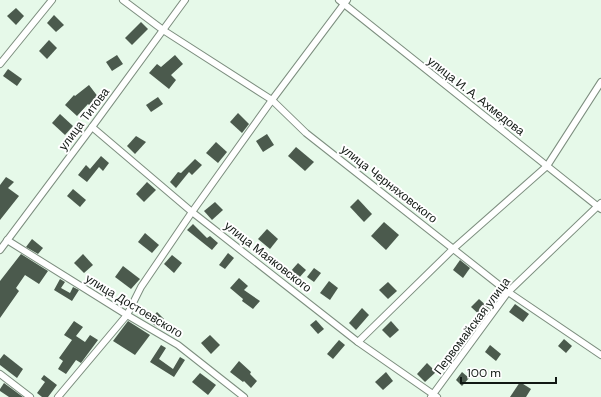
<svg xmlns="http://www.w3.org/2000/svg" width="601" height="397" font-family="'DM Sans',sans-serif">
  <rect width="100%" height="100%" fill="#e6f9e9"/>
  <g fill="#4b5a4d">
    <path d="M16 8 24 16 16 25 7 16Z"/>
    <path d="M54 15 64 25 56 32 47 23Z"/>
    <path d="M141 22 148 29 132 45 125 38Z"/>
    <path d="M49 40 57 48 47 59 39 51Z"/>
    <path d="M117 55 123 64 112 71 106 62Z"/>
    <path d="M175 55 183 64 171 75 176 80 169 89 149 73 157 64 161 67Z"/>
    <path d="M8 69 22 79 17 86 3 76Z"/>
    <path d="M89 85 102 102 93 109 88 104 77 116 65 105 74 95 75 96Z"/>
    <path d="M158 97 163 104 151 112 146 105Z"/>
    <path d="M238 113 249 124 242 133 230 122Z"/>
    <path d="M60 114 73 126 65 135 52 123Z"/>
    <path d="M267 134 274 145 263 152 256 141Z"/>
    <path d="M136 136 146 142 135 154 127 146Z"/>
    <path d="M216 142 227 152 218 163 206 153Z"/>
    <path d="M296 147 314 162 305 171 288 156Z"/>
    <path d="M101 156 109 163 103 171 99 167 87 182 78 175 86 165 90 169Z"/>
    <path d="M195 159 202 165 192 175 189 172 176 188 170 182 178 172 181 173Z"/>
    <path d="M6 177 14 182 8 188 19 196 0 220V185Z"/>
    <path d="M147 182 156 190 144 202 136 194Z"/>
    <path d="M73 189 86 200 80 207 67 196Z"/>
    <path d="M358 199 372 214 364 222 350 207Z"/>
    <path d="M215 202 223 210 212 220 204 211Z"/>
    <path d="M384 222 399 235 386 250 371 236Z"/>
    <path d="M193 224 207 238 210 236 218 243 212 250 187 230Z"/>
    <path d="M267 229 278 239 270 249 258 239Z"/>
    <path d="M145 233 159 245 152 253 138 242Z"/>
    <path d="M32 239 43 248 38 254 26 247Z"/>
    <path d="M228 253 234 258 225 269 219 265Z"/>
    <path d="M21 254 48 271 39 284 25 275 16 288 19 291 0 318V281Z"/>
    <path d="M83 254 93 265 84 273 74 263Z"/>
    <path d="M172 255 182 263 174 273 164 264Z"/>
    <path d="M460 260 470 268 463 278 453 270Z"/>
    <path d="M298 263 306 270 298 279 290 272Z"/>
    <path d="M123 266 140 279 131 289 115 277Z"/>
    <path d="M314 268 321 273 314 282 307 277Z"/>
    <path d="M239 278 248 286 244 290 260 301 253 309 242 301 243 299 230 288Z"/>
    <path d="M60 279 65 282 61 288 70 293 73 287 79 290 72 301 54 290Z"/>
    <path d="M329 281 338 288 330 300 320 293Z"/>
    <path d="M388 282 397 291 388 299 379 290Z"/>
    <path d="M479 299 490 309 482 317 471 307Z"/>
    <path d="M515 304 529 314 523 322 509 312Z"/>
    <path d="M362 308 369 315 356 330 349 323Z"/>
    <path d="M157 312 164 319 157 327 149 321Z"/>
    <path d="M316 320 324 329 318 334 310 325Z"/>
    <path d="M74 321 83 327 76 336 85 342 90 335 98 340 81 363 76 360 66 374 58 369 63 361 59 358 72 340 64 335Z"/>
    <path d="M128 321 150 335 135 355 113 341Z"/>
    <path d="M391 321 399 330 390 338 382 330Z"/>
    <path d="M210 335 220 345 211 354 201 343Z"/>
    <path d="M564 339 572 346 566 353 558 346Z"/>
    <path d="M339 340 345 345 333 359 327 354Z"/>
    <path d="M161 345 166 348 159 359 173 369 180 357 185 360 174 377 150 362Z"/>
    <path d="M490 345 501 354 496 361 485 352Z"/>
    <path d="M4 354 23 369 17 378 0 365V359Z"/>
    <path d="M239 361 251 372 250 374 257 381 251 388 244 381 243 382 230 372Z"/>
    <path d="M427 363 436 372 425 382 417 374Z"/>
    <path d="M386 372 393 381 383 390 375 382Z"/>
    <path d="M462 372 469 378 462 386 456 380Z"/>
    <path d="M200 373 216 385 208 395 192 382Z"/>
    <path d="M44 375 57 385 48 397H42L37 393 45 382 41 379Z"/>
    <path d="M520 382 531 389 526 397H510Z"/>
    <path d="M4 383 23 397H9L0 391V389Z"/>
  </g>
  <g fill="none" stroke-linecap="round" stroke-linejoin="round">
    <defs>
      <g id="street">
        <path d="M123 0 163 30 272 100 306 133 508 292 601 355"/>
        <path d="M339 0 601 209"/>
        <path d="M0 64 52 0"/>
        <path d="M92 127 192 212 358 342 437 397"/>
        <path d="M7 240 127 315 178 345 244 397"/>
        <path d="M0 250 92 127 185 0"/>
        <path d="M358 342 453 249 547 166 601 82"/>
        <path d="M0 374 30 397"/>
        <path d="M58 397 127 315 141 287 192 212 272 100 347 0"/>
        <path d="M431 397 508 292 601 203"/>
      </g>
    </defs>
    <use href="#street" stroke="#7d8e7f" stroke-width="8"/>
    <use href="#street" stroke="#fff" stroke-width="6"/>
  </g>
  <g text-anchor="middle" stroke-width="4" stroke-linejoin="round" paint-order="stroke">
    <g font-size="12" fill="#111813" stroke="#fff">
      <text transform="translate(476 96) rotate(38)" y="4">улица И. А. Ахмедова</text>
      <text transform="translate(84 119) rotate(-53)" y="4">улица Титова</text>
      <text transform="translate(389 184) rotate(38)" y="4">улица Черняховского</text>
      <text transform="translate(268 257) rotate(38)" y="4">улица Маяковского</text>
      <text transform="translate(134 306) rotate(31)" y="4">улица Достоевского</text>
      <text transform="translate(472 326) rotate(-53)" y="4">Первомайская улица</text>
    </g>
  </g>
  <path d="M461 377v6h95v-6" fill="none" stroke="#111813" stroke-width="2"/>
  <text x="467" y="377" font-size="12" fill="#111813" stroke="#ffffff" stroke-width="3" paint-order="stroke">100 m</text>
</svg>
